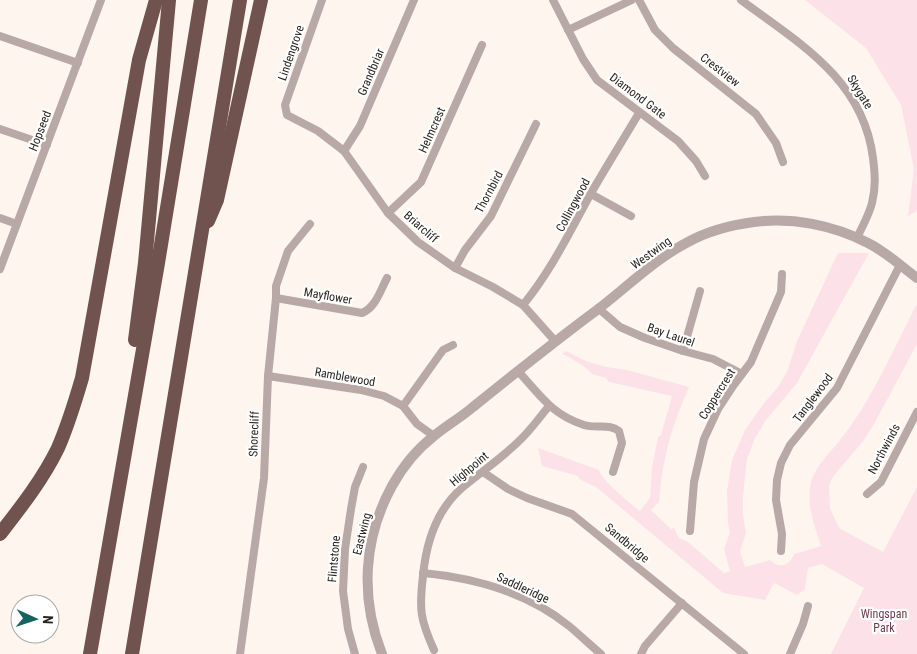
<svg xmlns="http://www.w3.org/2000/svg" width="917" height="654" font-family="'Roboto Condensed',sans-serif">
  <rect width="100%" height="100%" fill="#fef5ee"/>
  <g fill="#fce1e8">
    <path d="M805 0H917V211L908 216 914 169 901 105 866 48Z"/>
    <path d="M838 253H869L797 383 766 420 755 438 747 459 743 496V515L746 533 740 551 745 567 770 560C779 569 790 566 794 554L821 546C815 527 807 508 810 487 813 468 829 454 840 440 871 402 894 348 917 304V344L874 424 864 440 832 478 829 486 830 508 839 528 883 552 917 487V654H831L864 588 822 564 808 568 805 589 797 595 774 583 765 600 723 593 596 487 579 479 578 476 542 466 538 448 599 470C601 480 630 503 640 511L650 498 652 468 658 437 661 435 672 396 609 382 606 378 592 374C588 368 570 357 562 354L566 351 586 361 606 367 627 370 689 387C671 429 663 456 659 502L651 510 671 529 674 528 679 538 688 542 724 573 730 571 724 549 730 532 728 523 727 491 732 460 745 430 764 403 778 387 787 372 797 341Z"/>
  </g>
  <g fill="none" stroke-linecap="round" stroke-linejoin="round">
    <g stroke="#b8a9a6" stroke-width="8">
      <path d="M322 0 285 105 287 115 318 131 344 151 388 213 418 242 455 268 493 287 523 305 555 341"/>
      <path d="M553 0 583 59 597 80 678 141 696 161 705 176"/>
      <path d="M639 0 655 30 673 48 756 114 776 143 783 162"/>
      <path d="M741 0C799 43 863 79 873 158 875 174 876 187 872 203 869 215 862 227 857 238"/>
      <path d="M568 30 632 0"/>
      <path d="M0 36 78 63"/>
      <path d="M0 129 47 145"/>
      <path d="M344 151 360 126 414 0"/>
      <path d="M591 194 631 216"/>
      <path d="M388 213 421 182 482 45"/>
      <path d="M0 218 17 224"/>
      <path d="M455 268 465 250 491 216 536 124"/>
      <path d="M0 269 101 0"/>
      <path d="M276 298 362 313C376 307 380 291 387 278"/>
      <path d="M523 305C551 271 569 233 590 195 606 167 623 140 639 113"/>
      <path d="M598 308 620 327 645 338 683 351 713 359 742 374"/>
      <path d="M683 351 700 291"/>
      <path d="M518 371C539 394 552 415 584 425 596 429 609 423 619 431L622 443 613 472"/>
      <path d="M268 376 361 390 384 396 403 406 417 424 434 436"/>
      <path d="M403 406 443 350 453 345"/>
      <path d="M483 472 508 489 527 498 572 514 744 654"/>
      <path d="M867 494 881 482 917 412"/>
      <path d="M690 531 694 482 704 439 718 409 733 386 751 362 781 292 782 274"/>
      <path d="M781 551 782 534 776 500 777 480 781 463 790 445 837 388 900 265"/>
      <path d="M423 573C476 578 527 592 569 626 580 635 590 645 601 654"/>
      <path d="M434 650C420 619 419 609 423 576 426 543 437 509 463 487 481 472 502 458 519 441 530 431 539 418 549 406"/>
      <path d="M240 654 264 478 268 376 276 298V286L288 251 310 224"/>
      <path d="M355 654 348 629 343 591 345 549 351 509 355 487 363 467"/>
      <path d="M641 654 645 646 682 603"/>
      <path d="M790 654 803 624 808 606"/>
    </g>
    <path stroke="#b8a9a6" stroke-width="10" d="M382 654C360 598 363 539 392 486 402 468 417 449 434 436 446 426 460 418 473 407 514 374 555 341 597 310 627 287 655 259 688 242 708 231 731 225 754 222 792 217 833 225 868 243 886 252 901 266 917 278"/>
    <g stroke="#70524e" stroke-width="14">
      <path d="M208 221 217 200 261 0"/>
      <path d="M135 340 145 263 169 0"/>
      <path d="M0 534C21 507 43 479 58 448 68 425 75 402 82 378L139 60 156 0"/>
      <path d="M90 654 158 263 201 0"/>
      <path d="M132 654 240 0"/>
    </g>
  </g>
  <g text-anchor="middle" stroke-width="4.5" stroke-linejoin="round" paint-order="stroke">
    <g font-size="12" fill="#2b2521" stroke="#fff">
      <text transform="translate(291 53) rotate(-71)" y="4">Lindengrove</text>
      <text transform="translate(720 70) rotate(38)" y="4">Crestview</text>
      <text transform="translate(371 72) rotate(-67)" y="4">Grandbriar</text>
      <text transform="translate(860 92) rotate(58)" y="4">Skygate</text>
      <text transform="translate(638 96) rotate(37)" y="4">Diamond Gate</text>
      <text transform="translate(432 130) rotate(-66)" y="4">Helmcrest</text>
      <text transform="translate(40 131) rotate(-69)" y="4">Hopseed</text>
      <text transform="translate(489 192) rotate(-62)" y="4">Thornbird</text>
      <text transform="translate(573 205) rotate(-62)" y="4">Collingwood</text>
      <text transform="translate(421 227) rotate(41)" y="4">Briarcliff</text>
      <text transform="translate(651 253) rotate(-36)" y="4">Westwing</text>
      <text transform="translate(328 296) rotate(10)" y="4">Mayflower</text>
      <text transform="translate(671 335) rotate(19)" y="4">Bay Laurel</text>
      <text transform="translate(345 377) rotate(10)" y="4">Ramblewood</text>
      <text transform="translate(717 394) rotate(-58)" y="4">Coppercrest</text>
      <text transform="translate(813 398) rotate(-53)" y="4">Tanglewood</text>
      <text transform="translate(254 434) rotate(-88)" y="4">Shorecliff</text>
      <text transform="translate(884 449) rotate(-62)" y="4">Northwinds</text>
      <text transform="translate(469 469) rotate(-40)" y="4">Highpoint</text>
      <text transform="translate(362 534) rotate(-76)" y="4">Eastwing</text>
      <text transform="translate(627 543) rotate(40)" y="4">Sandbridge</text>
      <text transform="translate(334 559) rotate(-85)" y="4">Flintstone</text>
      <text transform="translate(523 588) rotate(25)" y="4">Saddleridge</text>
    </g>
    <g font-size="12" fill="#6c3b4a" stroke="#fff">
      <text x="884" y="618">Wingspan<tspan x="884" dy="14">Park</tspan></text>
    </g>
  </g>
  <g transform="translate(35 619) rotate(93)"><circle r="24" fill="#ffffff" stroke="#aaa8a6"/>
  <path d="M0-4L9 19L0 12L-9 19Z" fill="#136361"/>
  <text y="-8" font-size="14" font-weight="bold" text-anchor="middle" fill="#2b2521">N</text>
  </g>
</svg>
